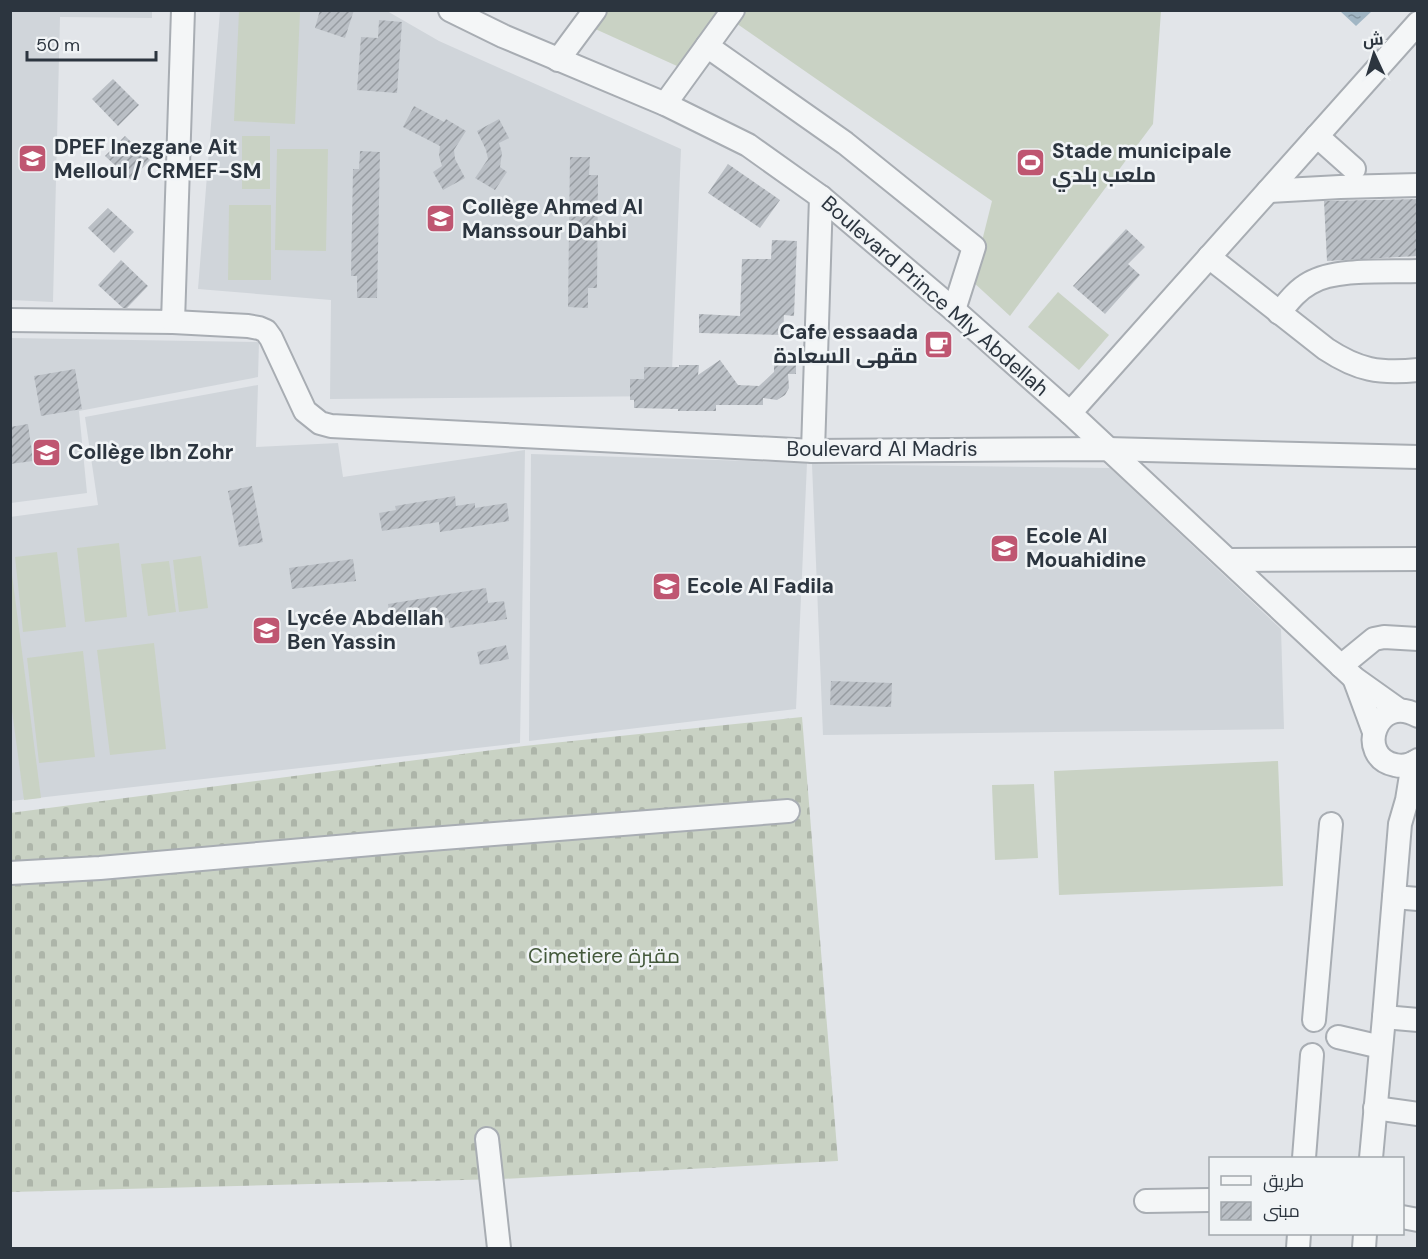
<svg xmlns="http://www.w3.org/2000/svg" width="1428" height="1259" font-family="'DM Sans',Cairo,sans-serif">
  <defs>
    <pattern id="cemetery-stones" width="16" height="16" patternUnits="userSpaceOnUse" patternTransform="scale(1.5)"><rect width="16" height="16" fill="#c9d2c4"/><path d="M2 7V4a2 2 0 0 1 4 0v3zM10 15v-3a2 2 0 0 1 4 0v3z" fill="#adb5a9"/></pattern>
    <pattern id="water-ripples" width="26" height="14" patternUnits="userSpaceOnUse" patternTransform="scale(1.5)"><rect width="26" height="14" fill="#a1b6c4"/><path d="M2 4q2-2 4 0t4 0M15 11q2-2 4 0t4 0" fill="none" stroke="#8395a1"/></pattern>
    <pattern id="building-hatch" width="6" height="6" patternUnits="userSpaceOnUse" patternTransform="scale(1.5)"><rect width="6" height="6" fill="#babfc5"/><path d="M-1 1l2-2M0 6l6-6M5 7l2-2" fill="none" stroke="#979ca1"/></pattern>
  </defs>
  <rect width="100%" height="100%" fill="#e2e5e9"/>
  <g fill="#d0d5da">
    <path d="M10 11H152V18L60 17 53 302 11 300Z"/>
    <path d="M220 11H387L439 41 681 149 671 396 330 399 331 300 198 289Z"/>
    <path d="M10 338 259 342 258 377 79 411 87 493 11 503Z"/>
    <path d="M258 385 256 447 338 443 343 477 525 450 520 743 11 801 10 517 98 505 85 417Z"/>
    <path d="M531 454 807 463 796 709 529 741Z"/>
    <path d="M812 464 1110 468 1281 629 1284 729 823 735Z"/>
  </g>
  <path fill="url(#cemetery-stones)" d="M802 717 838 1161 501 1179 11 1192 10 813 524 746Z"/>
  <g fill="#c9d2c4">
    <path d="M591 10 1161 11 1153 124 1010 316 972 281 992 201 720 12 677 66 582 23Z"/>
    <path d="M270 11 300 12 295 124 234 121 239 11Z"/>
    <rect x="242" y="136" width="28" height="53"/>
    <path d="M277 149H328L326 251 275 250Z"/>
    <path d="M229 205H271V280H228Z"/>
    <path d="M1058 292 1109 335 1079 370 1028 327Z"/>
    <path d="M119 543 127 617 85 622 77 548Z"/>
    <path d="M57 552 66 627 23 632 15 557Z"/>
    <path d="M201 556 208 608 179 612 173 560Z"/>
    <path d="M10 559 41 798 24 800 10 696Z"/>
    <path d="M169 561 176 612 148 616 141 564Z"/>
    <path d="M154 643 166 749 110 755 97 650Z"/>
    <path d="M83 651 95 757 39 763 27 658Z"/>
    <path d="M1278 761 1283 886 1059 895 1054 771Z"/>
    <path d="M1034 784 1038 858 995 860 992 785Z"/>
  </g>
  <path fill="url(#water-ripples)" d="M1340 11H1372L1356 26Z"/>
  <g fill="url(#building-hatch)">
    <path d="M320 10H354L345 38 315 28Z"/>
    <path d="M379 20 402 22 397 93 357 90 361 37 378 38Z"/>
    <path d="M113 79 139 105 118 126 92 99Z"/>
    <path d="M414 106 444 122 446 119 466 131 454 150 455 159 465 178 443 190 433 172 442 166 439 156 440 146 403 127Z"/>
    <path d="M499 119 509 138 499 143 502 153 500 167 507 172 495 190 475 178 488 159 486 150 477 131Z"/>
    <path d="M125 136 150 160 131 180 105 156Z"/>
    <path d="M360 151 380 152 377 298H357V276H351L353 169H359Z"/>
    <path d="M570 157H590L589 175H598L597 288H588V308L568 307Z"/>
    <path d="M728 164 780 200 760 228 708 193Z"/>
    <path d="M1418 199V256L1327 261 1324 201Z"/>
    <path d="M108 208 134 232 114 253 88 228Z"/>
    <path d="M1126 229 1145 247 1128 264 1140 275 1105 314 1073 286Z"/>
    <path d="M772 240 797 241 794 316 784 315 783 335 699 333V314L740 316 742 259H771Z"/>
    <path d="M121 260 148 286 127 308H123L98 285Z"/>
    <path d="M774 353H796V374H788L789 388 785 395 777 400 763 398V405H716V411H678V409L634 408V400H630V379H644V367H679V365H699L698 375 720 360 738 385 759 386 774 372Z"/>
    <path d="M75 369 82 409 41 416 34 376Z"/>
    <path d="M28 424 33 461 10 464V427Z"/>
    <path d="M252 486 263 542 239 547 228 491Z"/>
    <path d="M455 496 456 506 475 503V508L507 503 509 521 440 532 439 522 382 531 379 513 396 510 395 506Z"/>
    <path d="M353 559 356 581 292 589 289 568Z"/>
    <path d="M486 588 488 603 504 601 507 619 450 628 448 618 391 627 388 604Z"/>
    <path d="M506 645 509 659 480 665 477 652Z"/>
    <path d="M831 681 892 683 891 707 830 705Z"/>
  </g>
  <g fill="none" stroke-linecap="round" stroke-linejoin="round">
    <defs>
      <g id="minor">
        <path d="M450 10 503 36 665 104 748 145 821 197 954 310 1070 413 1354 678 1399 710"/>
        <path d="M707 46 733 10"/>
        <path d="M558 60 595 10"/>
        <path d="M665 104 707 46 845 143 974 247 954 310"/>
        <path d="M1317 136 1354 169"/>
        <path d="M1268 191 1340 187 1418 185"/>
        <path d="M1209 257 1326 349C1358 370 1379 374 1418 370"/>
        <path d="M1279 313C1288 302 1297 290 1310 283 1335 268 1387 272 1418 271"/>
        <path d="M10 320 173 322 183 10"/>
        <path d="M173 322 248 326 259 328 266 331 271 338 305 411 320 423 331 426 813 451 1107 449 1418 457"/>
        <path d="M1070 413 1418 23"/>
        <path d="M813 451 821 197"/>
        <path d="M1229 560 1418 559"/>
        <path d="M1341 666 1374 639 1384 637 1418 639"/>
        <path d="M1354 678 1374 732"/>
        <path d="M1418 716C1376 692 1355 757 1395 765 1403 767 1411 765 1418 760"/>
        <path d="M10 873 100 868 405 841 788 811"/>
        <path d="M1394 897 1418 899"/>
        <path d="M1384 1017 1418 1020"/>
        <path d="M1314 1020 1331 824"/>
        <path d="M1338 1037 1381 1047"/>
        <path d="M1375 1108 1418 1114"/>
        <path d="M487 1139 499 1248"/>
        <path d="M1304 1158 1312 1055"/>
        <path d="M1371 1158 1384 1017 1400 824 1407 800 1413 763"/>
        <path d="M1146 1201 1210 1200"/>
        <path d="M1402 1217 1418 1220"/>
        <path d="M1298 1248 1299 1234"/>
        <path d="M1364 1248 1365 1234"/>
      </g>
    </defs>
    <use href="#minor" stroke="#a8adb3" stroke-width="26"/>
    <use href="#minor" stroke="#f4f6f7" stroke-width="22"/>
  </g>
  <defs>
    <symbol id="school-square" viewBox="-11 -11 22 22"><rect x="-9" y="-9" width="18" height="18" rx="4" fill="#bf5671" stroke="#f1f4f6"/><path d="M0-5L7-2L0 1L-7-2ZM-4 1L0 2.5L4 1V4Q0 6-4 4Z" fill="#fff"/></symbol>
    <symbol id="stadium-square" viewBox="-11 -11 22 22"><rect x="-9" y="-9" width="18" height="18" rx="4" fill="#bf5671" stroke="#f1f4f6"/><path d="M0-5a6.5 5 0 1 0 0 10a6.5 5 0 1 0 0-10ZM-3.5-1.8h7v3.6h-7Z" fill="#fff"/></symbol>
    <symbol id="cafe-square" viewBox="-11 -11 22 22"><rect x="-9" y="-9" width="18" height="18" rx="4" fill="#bf5671" stroke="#f1f4f6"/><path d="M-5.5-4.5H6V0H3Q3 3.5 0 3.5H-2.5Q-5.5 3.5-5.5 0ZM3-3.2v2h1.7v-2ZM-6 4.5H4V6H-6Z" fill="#fff"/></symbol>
  </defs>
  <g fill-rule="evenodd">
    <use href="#school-square" x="16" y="142" width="33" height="33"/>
    <use href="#stadium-square" x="1014" y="146" width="33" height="33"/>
    <use href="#school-square" x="424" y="202" width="33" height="33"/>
    <use href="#cafe-square" x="922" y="328" width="33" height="33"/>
    <use href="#school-square" x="30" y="436" width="33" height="33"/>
    <use href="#school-square" x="988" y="532" width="33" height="33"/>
    <use href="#school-square" x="650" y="570" width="33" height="33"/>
    <use href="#school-square" x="250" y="614" width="33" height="33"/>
  </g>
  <g text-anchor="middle" stroke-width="5" stroke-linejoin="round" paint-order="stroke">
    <g font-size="21" font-weight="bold" fill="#2c353f" stroke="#f1f4f6" text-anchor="start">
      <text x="54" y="154">DPEF Inezgane Ait<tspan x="54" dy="24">Melloul / CRMEF-SM</tspan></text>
      <text x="1052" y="158">Stade municipale<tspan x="1052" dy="24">ملعب بلدي</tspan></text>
      <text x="462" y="214">Collège Ahmed Al<tspan x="462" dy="24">Manssour Dahbi</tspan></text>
      <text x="918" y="339" text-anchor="end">Cafe essaada<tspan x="918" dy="24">مقهى السعادة</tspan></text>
      <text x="68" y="459">Collège Ibn Zohr</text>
      <text x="1026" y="543">Ecole Al<tspan x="1026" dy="24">Mouahidine</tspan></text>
      <text x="687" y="593">Ecole Al Fadila</text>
      <text x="287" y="625">Lycée Abdellah<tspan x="287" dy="24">Ben Yassin</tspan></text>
    </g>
    <g font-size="21" fill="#2c353f" stroke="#f1f4f6">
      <text transform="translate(935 296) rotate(41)" y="7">Boulevard Prince Mly Abdellah</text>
      <text x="882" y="456">Boulevard Al Madris</text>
    </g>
    <g font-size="21" fill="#44593b" stroke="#f1f4f6">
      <text x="604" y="963">Cimetiere مقبرة</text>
    </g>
  </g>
  <rect width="1428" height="1259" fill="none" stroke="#2c353f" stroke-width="24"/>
  <rect x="1209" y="1157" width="195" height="78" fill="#f1f4f6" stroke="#a2a8ad" stroke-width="1.5"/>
  <rect x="1221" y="1176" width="30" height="9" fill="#f4f6f7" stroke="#a2a8ad" stroke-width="1.5"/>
  <text x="1263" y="1187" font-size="18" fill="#2c353f">طريق</text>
  <rect x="1221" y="1202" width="30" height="18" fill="url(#building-hatch)" stroke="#a2a8ad" stroke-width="1.5"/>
  <text x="1263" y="1217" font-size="18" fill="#2c353f">مبنى</text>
  <g transform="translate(1374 54) rotate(356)" stroke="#f1f4f6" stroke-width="4.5" paint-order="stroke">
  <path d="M0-4.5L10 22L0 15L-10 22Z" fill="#2c353f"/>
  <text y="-9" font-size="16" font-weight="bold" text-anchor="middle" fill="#2c353f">ش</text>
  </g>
  <path d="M27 51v9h129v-9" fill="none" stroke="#2c353f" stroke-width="3"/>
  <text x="36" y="51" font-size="18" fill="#2c353f" stroke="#f1f4f6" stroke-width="4.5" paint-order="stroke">50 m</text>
</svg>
